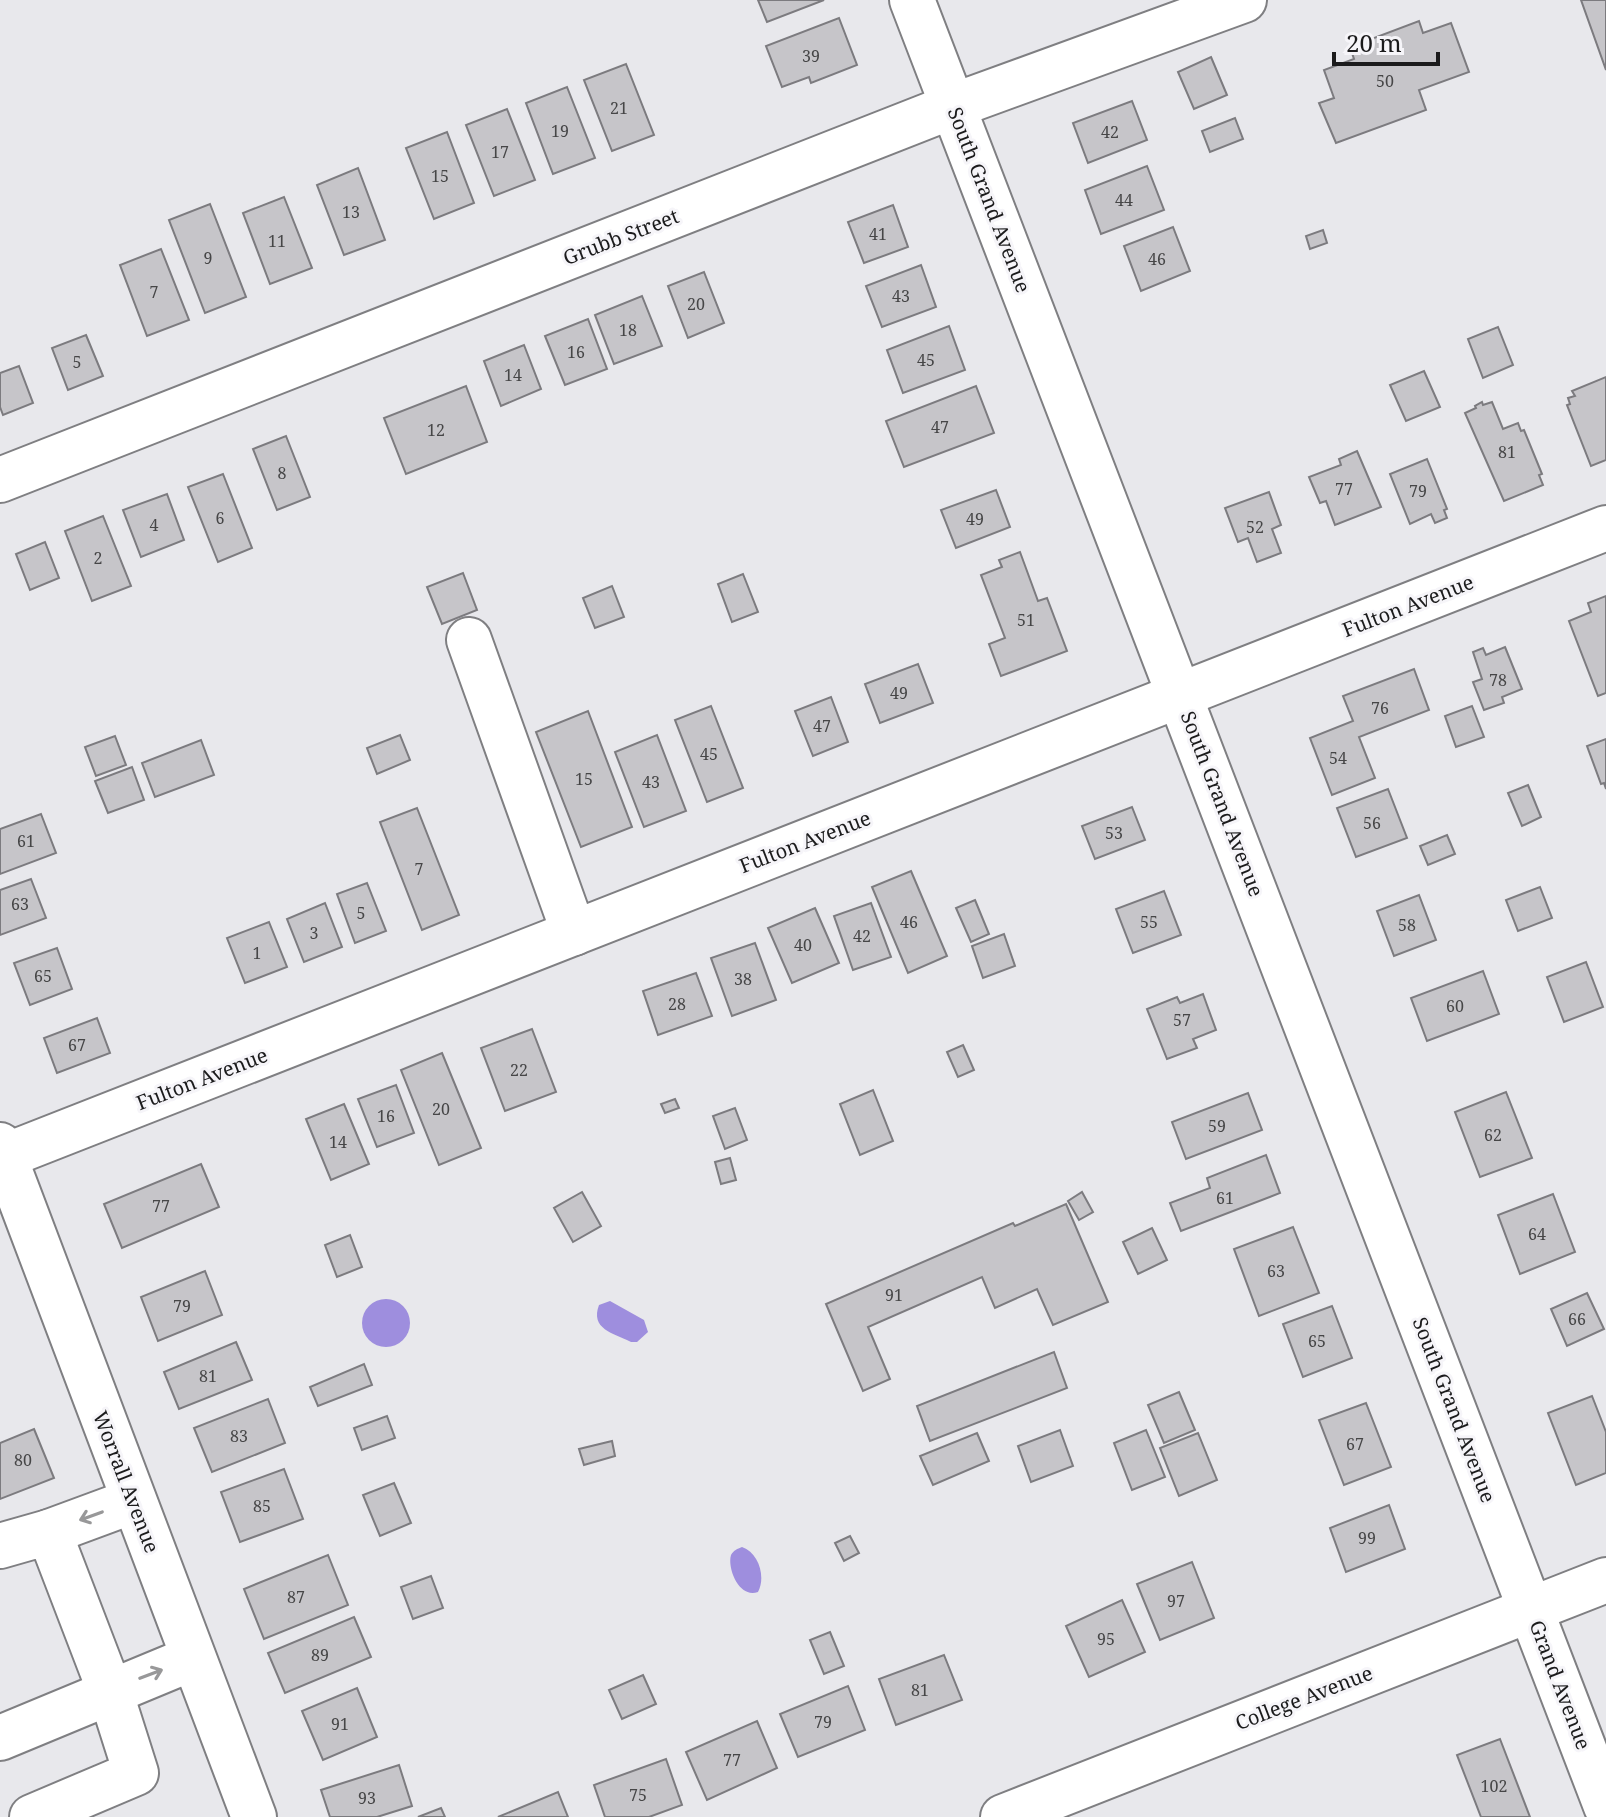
<svg xmlns="http://www.w3.org/2000/svg" width="1606" height="1817" font-family="'Noto Serif',serif">
  <rect width="100%" height="100%" fill="#e8e8ec"/>
  <g fill="#9e8ede">
    <circle cx="386" cy="1323" r="24"/>
    <path d="M610 1301 644 1320 648 1332 637 1342H631C613 1333 590 1329 599 1305Z"/>
    <path d="M742 1547C759 1553 766 1577 758 1592 739 1599 727 1568 731 1555 734 1550 737 1549 742 1547Z"/>
  </g>
  <g fill="#c6c5c9" stroke="#7c7b7f" stroke-width="2">
    <path d="M758 0H824L767 22Z"/>
    <path d="M1581 0H1606V70Z"/>
    <path d="M839 18 857 65 811 83 809 77 782 87 766 46Z"/>
    <path d="M1419 21 1423 33 1451 23 1469 72 1419 90 1426 110 1336 143 1319 103 1334 98 1324 70 1354 59 1350 47Z"/>
    <path d="M1211 57 1227 95 1194 109 1178 72Z"/>
    <path d="M626 64 654 135 612 151 584 80Z"/>
    <path d="M567 87 595 158 553 174 526 103Z"/>
    <path d="M1132 101 1147 140 1088 163 1073 123Z"/>
    <path d="M507 109 535 180 494 196 466 125Z"/>
    <path d="M1235 118 1243 139 1210 152 1202 131Z"/>
    <path d="M447 132 474 203 434 219 406 148Z"/>
    <path d="M1147 166 1164 210 1101 234 1085 190Z"/>
    <path d="M358 168 385 240 344 255 317 185Z"/>
    <path d="M284 197 312 268 270 284 243 213Z"/>
    <path d="M210 204 246 297 205 313 169 220Z"/>
    <path d="M893 205 908 247 864 263 848 222Z"/>
    <path d="M1173 227 1190 271 1141 291 1124 246Z"/>
    <path d="M1323 230 1327 243 1310 249 1306 236Z"/>
    <path d="M161 249 189 320 147 336 120 265Z"/>
    <path d="M921 265 936 307 882 327 866 286Z"/>
    <path d="M704 272 724 323 688 338 668 286Z"/>
    <path d="M642 296 662 346 614 364 595 315Z"/>
    <path d="M588 319 607 369 565 385 545 336Z"/>
    <path d="M949 326 965 370 903 393 887 350Z"/>
    <path d="M1498 327 1513 365 1483 378 1468 339Z"/>
    <path d="M86 335 103 376 68 390 52 348Z"/>
    <path d="M524 345 541 389 501 406 484 361Z"/>
    <path d="M19 366 33 403 3 415 0 407V373Z"/>
    <path d="M1424 371 1440 407 1406 421 1390 385Z"/>
    <path d="M1606 377V460L1591 466 1567 405 1570 404 1568 398 1575 396 1572 391Z"/>
    <path d="M466 386 487 442 406 474 384 418Z"/>
    <path d="M976 386 994 433 904 467 886 421Z"/>
    <path d="M1482 402 1483 405 1492 402 1503 429 1518 423 1521 431 1524 430 1542 474 1539 475 1543 485 1504 501 1465 413 1476 408 1475 406Z"/>
    <path d="M286 436 310 497 277 510 253 449Z"/>
    <path d="M1357 451 1381 507 1335 525 1326 501 1320 503 1309 477 1341 465 1339 459Z"/>
    <path d="M1427 459 1447 509 1444 510 1447 518 1435 523 1431 514 1410 524 1390 474Z"/>
    <path d="M223 474 252 548 218 562 188 487Z"/>
    <path d="M996 490 1010 527 956 548 941 510Z"/>
    <path d="M1269 492 1281 525 1272 529 1281 553 1257 562 1248 538 1238 542 1225 508Z"/>
    <path d="M167 494 184 540 141 557 123 510Z"/>
    <path d="M103 516 131 586 92 601 65 531Z"/>
    <path d="M45 542 59 578 30 590 16 554Z"/>
    <path d="M1020 552 1038 601 1047 598 1067 651 1001 676 989 644 1005 638 981 575 1002 567 999 560Z"/>
    <path d="M463 573 477 610 442 624 427 587Z"/>
    <path d="M743 574 758 612 732 622 718 584Z"/>
    <path d="M612 586 624 617 595 628 583 598Z"/>
    <path d="M1606 596V693L1598 696 1569 621 1591 612 1588 603Z"/>
    <path d="M1505 647 1522 689 1502 697 1504 703 1484 710 1473 682 1482 679 1473 652 1483 648 1486 655Z"/>
    <path d="M918 664 933 703 880 723 865 684Z"/>
    <path d="M1414 669 1429 710 1359 737 1375 778 1332 795 1310 738 1353 721 1343 696Z"/>
    <path d="M831 697 848 742 813 756 795 711Z"/>
    <path d="M711 706 743 788 707 802 675 720Z"/>
    <path d="M1472 706 1484 737 1456 747 1445 716Z"/>
    <path d="M588 711 632 827 581 847 536 732Z"/>
    <path d="M400 735 410 760 377 774 367 748Z"/>
    <path d="M657 735 686 811 644 827 615 752Z"/>
    <path d="M115 736 126 765 96 776 85 747Z"/>
    <path d="M1606 739V789L1604 783 1601 784 1587 746Z"/>
    <path d="M201 740 214 775 155 797 142 763Z"/>
    <path d="M132 767 144 800 108 813 95 781Z"/>
    <path d="M1528 785 1541 817 1522 826 1508 793Z"/>
    <path d="M1388 789 1407 838 1356 857 1337 808Z"/>
    <path d="M1132 807 1145 840 1095 859 1082 826Z"/>
    <path d="M417 808 459 915 422 930 380 822Z"/>
    <path d="M41 814 56 853 0 874V829Z"/>
    <path d="M1447 835 1455 854 1428 865 1420 846Z"/>
    <path d="M911 871 947 956 908 973 872 887Z"/>
    <path d="M31 879 46 918 0 935V890Z"/>
    <path d="M367 883 386 931 355 943 337 894Z"/>
    <path d="M1540 887 1552 918 1518 931 1506 900Z"/>
    <path d="M1164 891 1181 935 1133 953 1116 909Z"/>
    <path d="M1419 895 1436 940 1394 956 1377 911Z"/>
    <path d="M975 900 989 934 971 942 956 908Z"/>
    <path d="M325 903 342 947 304 962 287 919Z"/>
    <path d="M871 903 891 957 853 970 834 916Z"/>
    <path d="M815 908 839 963 792 983 768 928Z"/>
    <path d="M269 922 287 967 245 983 227 938Z"/>
    <path d="M1004 934 1015 966 983 978 972 946Z"/>
    <path d="M755 943 776 1000 732 1016 711 958Z"/>
    <path d="M57 948 72 989 30 1005 14 963Z"/>
    <path d="M1586 962 1603 1007 1564 1022 1547 977Z"/>
    <path d="M1483 971 1499 1014 1427 1041 1411 998Z"/>
    <path d="M696 973 712 1016 658 1035 643 991Z"/>
    <path d="M1203 994 1216 1030 1193 1039 1197 1048 1167 1059 1147 1009 1177 997 1180 1003Z"/>
    <path d="M97 1018 110 1053 57 1073 44 1038Z"/>
    <path d="M532 1029 556 1092 505 1111 481 1048Z"/>
    <path d="M963 1045 974 1070 958 1077 947 1052Z"/>
    <path d="M442 1053 481 1148 439 1165 401 1070Z"/>
    <path d="M396 1085 414 1133 377 1147 358 1099Z"/>
    <path d="M873 1090 893 1141 860 1155 840 1104Z"/>
    <path d="M1506 1092 1532 1158 1480 1177 1455 1112Z"/>
    <path d="M1248 1093 1262 1130 1186 1159 1172 1122Z"/>
    <path d="M675 1099 679 1108 665 1113 661 1104Z"/>
    <path d="M344 1104 369 1164 331 1180 306 1119Z"/>
    <path d="M735 1108 747 1140 725 1149 713 1116Z"/>
    <path d="M1266 1155 1280 1193 1181 1231 1170 1203 1210 1188 1207 1178Z"/>
    <path d="M730 1158 736 1180 721 1184 715 1162Z"/>
    <path d="M201 1164 219 1207 122 1248 104 1204Z"/>
    <path d="M582 1192 601 1226 573 1242 554 1208Z"/>
    <path d="M1082 1192 1093 1212 1079 1220 1068 1201Z"/>
    <path d="M1553 1194 1575 1252 1520 1274 1498 1215Z"/>
    <path d="M1066 1204 1108 1302 1053 1325 1037 1289 995 1308 982 1277 868 1327 890 1379 863 1391 826 1304 1013 1223 1015 1226Z"/>
    <path d="M1293 1227 1319 1293 1259 1316 1234 1249Z"/>
    <path d="M1152 1228 1167 1260 1138 1274 1123 1242Z"/>
    <path d="M350 1235 362 1267 337 1277 325 1245Z"/>
    <path d="M205 1271 222 1315 158 1341 141 1297Z"/>
    <path d="M1587 1293 1604 1329 1567 1346 1551 1309Z"/>
    <path d="M1332 1306 1352 1358 1303 1377 1283 1324Z"/>
    <path d="M236 1342 252 1380 179 1409 164 1372Z"/>
    <path d="M1054 1352 1067 1388 930 1441 917 1406Z"/>
    <path d="M364 1364 372 1385 318 1406 310 1387Z"/>
    <path d="M1179 1392 1195 1430 1164 1443 1148 1405Z"/>
    <path d="M1592 1396 1606 1432V1473L1576 1485 1548 1413Z"/>
    <path d="M268 1399 285 1443 212 1472 194 1428Z"/>
    <path d="M1366 1403 1391 1467 1344 1485 1319 1420Z"/>
    <path d="M387 1416 395 1438 362 1450 354 1428Z"/>
    <path d="M34 1429 54 1478 0 1499V1443Z"/>
    <path d="M1060 1430 1073 1466 1031 1482 1018 1446Z"/>
    <path d="M1146 1430 1165 1477 1132 1490 1114 1443Z"/>
    <path d="M977 1433 989 1461 933 1485 920 1456Z"/>
    <path d="M1198 1433 1217 1480 1179 1496 1160 1448Z"/>
    <path d="M612 1441 615 1456 584 1465 579 1449Z"/>
    <path d="M284 1469 303 1519 240 1542 221 1492Z"/>
    <path d="M394 1483 411 1523 380 1536 363 1495Z"/>
    <path d="M1389 1505 1405 1549 1346 1572 1330 1528Z"/>
    <path d="M850 1536 859 1553 844 1561 835 1543Z"/>
    <path d="M328 1555 348 1605 264 1639 244 1589Z"/>
    <path d="M1192 1562 1214 1618 1160 1640 1137 1584Z"/>
    <path d="M431 1576 443 1608 413 1619 401 1587Z"/>
    <path d="M1122 1600 1145 1652 1089 1677 1066 1626Z"/>
    <path d="M354 1617 371 1657 285 1693 268 1653Z"/>
    <path d="M830 1632 844 1666 824 1674 810 1640Z"/>
    <path d="M944 1655 962 1700 896 1725 879 1679Z"/>
    <path d="M643 1675 656 1704 622 1719 609 1690Z"/>
    <path d="M848 1686 865 1730 798 1757 780 1714Z"/>
    <path d="M357 1688 377 1737 323 1760 302 1711Z"/>
    <path d="M757 1721 777 1768 707 1800 686 1752Z"/>
    <path d="M1500 1739 1530 1817H1481L1457 1755Z"/>
    <path d="M666 1759 682 1805 649 1817H605L594 1785Z"/>
    <path d="M399 1765 412 1806 377 1817H330L321 1790Z"/>
    <path d="M558 1792 568 1817H498Z"/>
    <path d="M441 1808 445 1817H418Z"/>
  </g>
  <g fill="none" stroke-linecap="round" stroke-linejoin="round">
    <defs>
      <g id="minor">
        <path d="M912 0 1606 1806"/>
        <path d="M0 480 953 106 1244 0"/>
        <path d="M469 640 574 933"/>
        <path d="M0 1145 254 1817"/>
        <path d="M0 1158 1606 528"/>
        <path d="M49 1532 133 1501"/>
        <path d="M0 1546 49 1532 110 1691 136 1773 32 1817"/>
        <path d="M0 1738 193 1658"/>
        <path d="M1003 1817 1606 1580"/>
      </g>
    </defs>
    <use href="#minor" stroke="#7f7f82" stroke-width="48"/>
    <use href="#minor" stroke="#fff" stroke-width="44"/>
  </g>
  <defs><path id="oneway-shaft" d="M-6 0H5M1.5-3L5.5 0L1.5 3" fill="none" stroke-width="1.6" stroke-linecap="round" stroke-linejoin="round" transform="scale(2)"/></defs>
  <g stroke="#989899">
    <use href="#oneway-shaft" transform="translate(91 1516) rotate(160)"/>
    <use href="#oneway-shaft" transform="translate(151 1674) rotate(-21)"/>
  </g>
  <g text-anchor="middle" stroke-width="6" stroke-linejoin="round" paint-order="stroke">
    <g font-size="16" fill="#464647">
      <text x="811" y="62">39</text>
      <text x="1385" y="87">50</text>
      <text x="619" y="114">21</text>
      <text x="560" y="137">19</text>
      <text x="1110" y="138">42</text>
      <text x="500" y="158">17</text>
      <text x="440" y="182">15</text>
      <text x="1124" y="206">44</text>
      <text x="351" y="218">13</text>
      <text x="878" y="240">41</text>
      <text x="277" y="247">11</text>
      <text x="208" y="264">9</text>
      <text x="1157" y="265">46</text>
      <text x="154" y="298">7</text>
      <text x="901" y="302">43</text>
      <text x="696" y="310">20</text>
      <text x="628" y="336">18</text>
      <text x="576" y="358">16</text>
      <text x="926" y="366">45</text>
      <text x="77" y="368">5</text>
      <text x="513" y="381">14</text>
      <text x="940" y="433">47</text>
      <text x="436" y="436">12</text>
      <text x="1507" y="458">81</text>
      <text x="282" y="479">8</text>
      <text x="1344" y="495">77</text>
      <text x="1418" y="497">79</text>
      <text x="220" y="524">6</text>
      <text x="975" y="525">49</text>
      <text x="154" y="531">4</text>
      <text x="1255" y="533">52</text>
      <text x="98" y="564">2</text>
      <text x="1026" y="626">51</text>
      <text x="1498" y="686">78</text>
      <text x="899" y="699">49</text>
      <text x="1380" y="714">76</text>
      <text x="822" y="732">47</text>
      <text x="709" y="760">45</text>
      <text x="1338" y="764">54</text>
      <text x="584" y="785">15</text>
      <text x="651" y="788">43</text>
      <text x="1372" y="829">56</text>
      <text x="1114" y="839">53</text>
      <text x="26" y="847">61</text>
      <text x="419" y="875">7</text>
      <text x="20" y="910">63</text>
      <text x="361" y="919">5</text>
      <text x="909" y="928">46</text>
      <text x="1149" y="928">55</text>
      <text x="1407" y="931">58</text>
      <text x="314" y="939">3</text>
      <text x="862" y="942">42</text>
      <text x="803" y="951">40</text>
      <text x="257" y="959">1</text>
      <text x="43" y="982">65</text>
      <text x="743" y="985">38</text>
      <text x="677" y="1010">28</text>
      <text x="1455" y="1012">60</text>
      <text x="1182" y="1026">57</text>
      <text x="77" y="1051">67</text>
      <text x="519" y="1076">22</text>
      <text x="441" y="1115">20</text>
      <text x="386" y="1122">16</text>
      <text x="1217" y="1132">59</text>
      <text x="1493" y="1141">62</text>
      <text x="338" y="1148">14</text>
      <text x="1225" y="1204">61</text>
      <text x="161" y="1212">77</text>
      <text x="1537" y="1240">64</text>
      <text x="1276" y="1277">63</text>
      <text x="894" y="1301">91</text>
      <text x="182" y="1312">79</text>
      <text x="1577" y="1325">66</text>
      <text x="1317" y="1347">65</text>
      <text x="208" y="1382">81</text>
      <text x="239" y="1442">83</text>
      <text x="1355" y="1450">67</text>
      <text x="23" y="1466">80</text>
      <text x="262" y="1512">85</text>
      <text x="1367" y="1544">99</text>
      <text x="296" y="1603">87</text>
      <text x="1176" y="1607">97</text>
      <text x="1106" y="1645">95</text>
      <text x="320" y="1661">89</text>
      <text x="920" y="1696">81</text>
      <text x="823" y="1728">79</text>
      <text x="340" y="1730">91</text>
      <text x="732" y="1766">77</text>
      <text x="1494" y="1792">102</text>
      <text x="638" y="1801">75</text>
      <text x="367" y="1804">93</text>
    </g>
    <g font-size="20" fill="#1b1b1c" stroke="#f6f5f9">
      <text transform="translate(989 200) rotate(69)" y="7">South Grand Avenue</text>
      <text transform="translate(621 237) rotate(-21)" y="7">Grubb Street</text>
      <text transform="translate(1408 606) rotate(-21)" y="7">Fulton Avenue</text>
      <text transform="translate(1222 804) rotate(69)" y="7">South Grand Avenue</text>
      <text transform="translate(805 842) rotate(-21)" y="7">Fulton Avenue</text>
      <text transform="translate(202 1079) rotate(-21)" y="7">Fulton Avenue</text>
      <text transform="translate(1454 1410) rotate(69)" y="7">South Grand Avenue</text>
      <text transform="translate(126 1482) rotate(69)" y="7">Worrall Avenue</text>
      <text transform="translate(1560 1685) rotate(69)" y="7">Grand Avenue</text>
      <text transform="translate(1304 1698) rotate(-21)" y="7">College Avenue</text>
    </g>
  </g>
  <path d="M1334 52v12h104v-12" fill="none" stroke="#1b1b1c" stroke-width="4"/>
  <text x="1346" y="52" font-size="24" fill="#1b1b1c" stroke="#f6f5f9" stroke-width="6" paint-order="stroke">20 m</text>
</svg>
